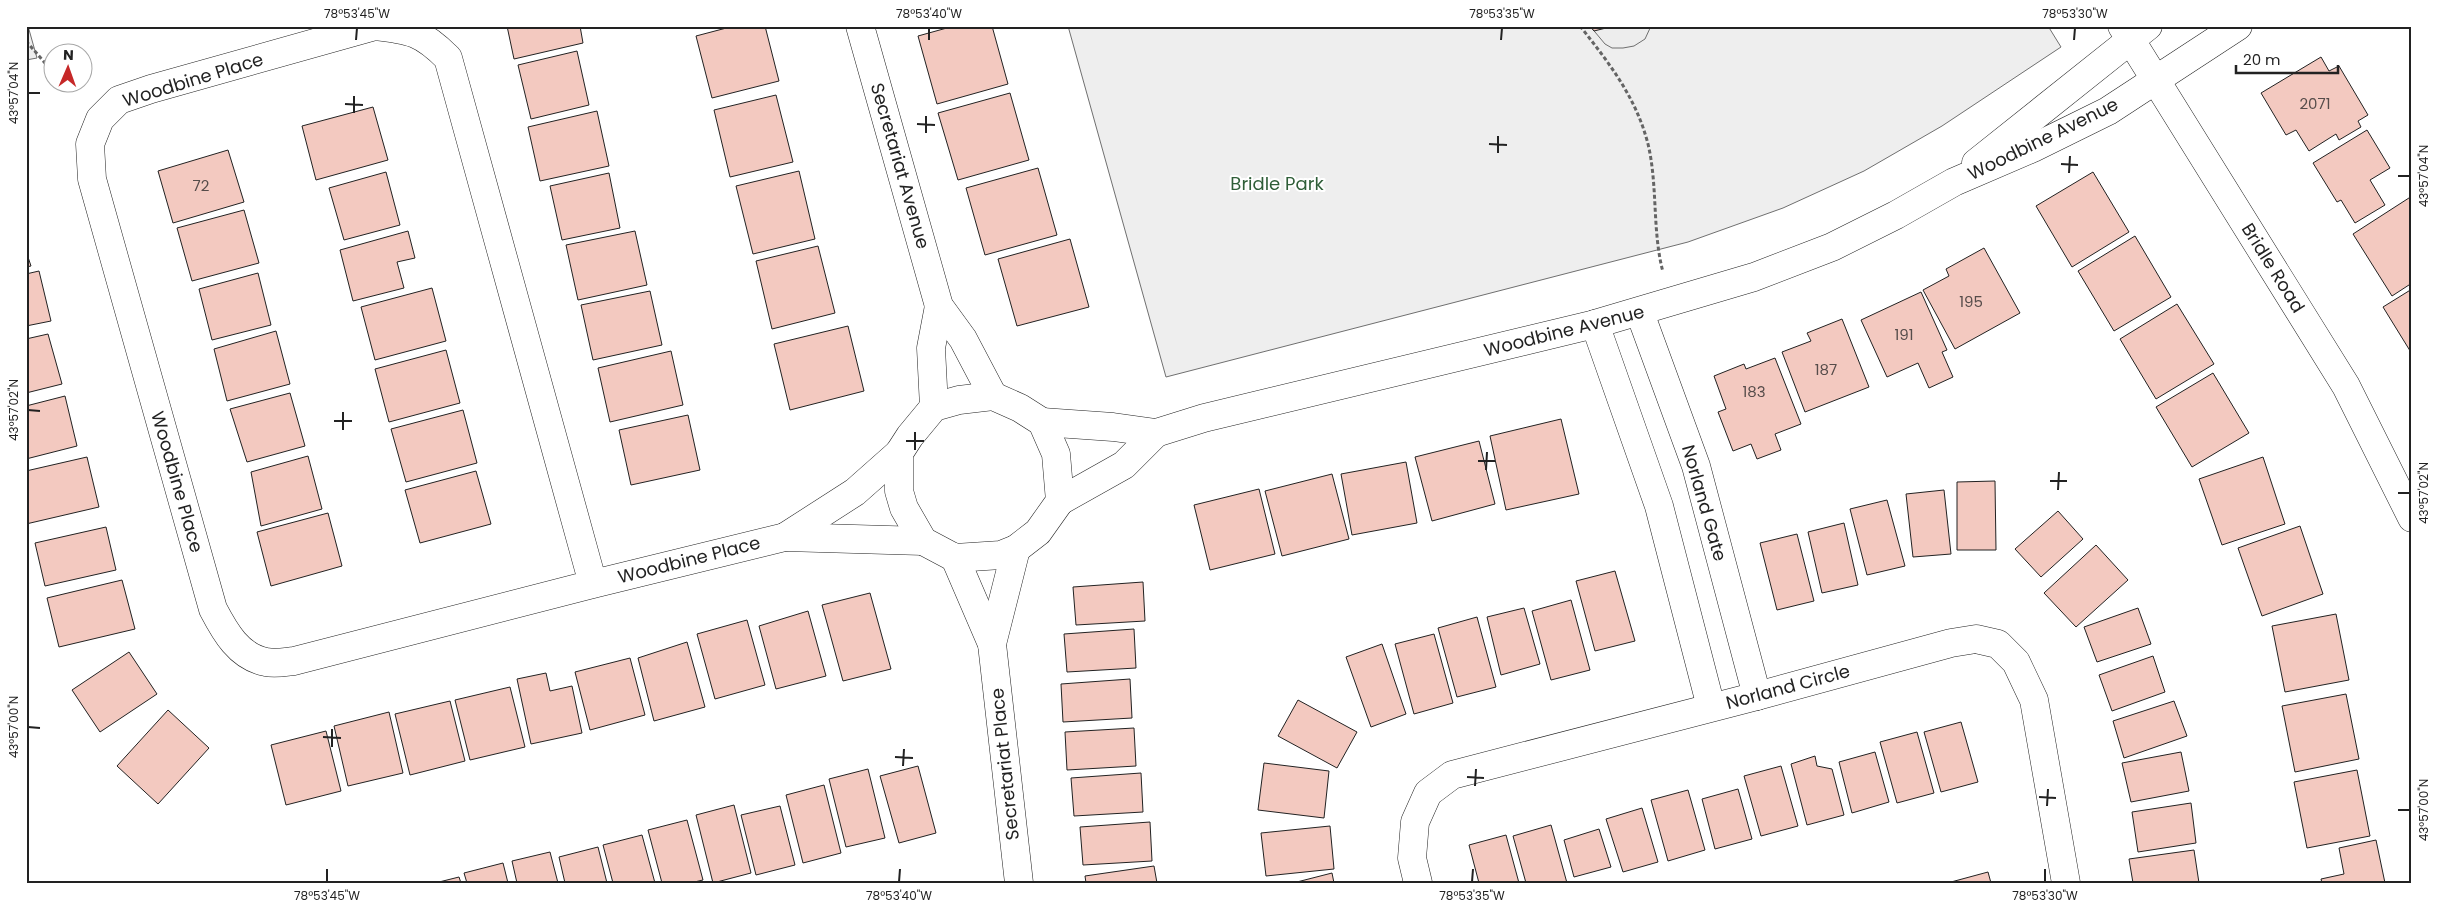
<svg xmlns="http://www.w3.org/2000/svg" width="2438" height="909" font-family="Poppins,sans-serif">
  <rect width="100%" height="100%" fill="#fff"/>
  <g fill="#eee" stroke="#6f6f6f">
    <path d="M26 26H28L37 58 26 60Z"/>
    <path d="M1068 26H2048L2061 47 1942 126 1864 171 1783 208 1688 242 1166 377Z"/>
  </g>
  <path fill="#ededed" stroke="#6f6f6f" d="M1590 26H1651L1645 39 1634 46 1623 48H1612L1605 44Z"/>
  <g fill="#f3c9c0" stroke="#222">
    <path d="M507 26H580L583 43 514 59Z"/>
    <path d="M734 26H765L779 81 712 98 696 36Z"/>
    <path d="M954 26H992L1008 84 937 104 918 36Z"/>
    <path d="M1590 26H1606V28L1594 31Z"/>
    <path d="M577 51 589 105 531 119 518 65Z"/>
    <path d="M2321 57 2329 71 2339 66 2368 115 2358 121 2361 127 2339 140 2336 134 2309 151 2296 130 2286 135 2261 93Z"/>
    <path d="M1010 93 1029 160 958 180 938 113Z"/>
    <path d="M776 95 793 162 730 177 714 110Z"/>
    <path d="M373 107 388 160 316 180 302 126Z"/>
    <path d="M597 111 609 166 540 181 528 127Z"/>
    <path d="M2367 130 2390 168 2370 180 2385 205 2355 223 2341 200 2337 202 2313 163Z"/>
    <path d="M228 150 244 202 173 223 158 171Z"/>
    <path d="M1038 168 1057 235 985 255 966 188Z"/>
    <path d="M799 171 815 239 753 254 736 186Z"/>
    <path d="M386 172 400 225 344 240 329 188Z"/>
    <path d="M2093 172 2129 232 2072 267 2036 206Z"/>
    <path d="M609 173 620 228 562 240 550 186Z"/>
    <path d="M2412 196V283L2392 296 2353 234Z"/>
    <path d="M244 210 259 263 192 281 177 228Z"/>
    <path d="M408 231 415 258 397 262 404 288 353 301 340 250Z"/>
    <path d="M635 231 647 285 578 300 566 245Z"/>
    <path d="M2135 236 2171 297 2114 331 2078 271Z"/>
    <path d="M1070 239 1089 307 1017 326 998 259Z"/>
    <path d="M818 246 835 313 772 329 756 261Z"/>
    <path d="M1984 248 2020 313 1955 349 1923 290 1949 276 1946 269Z"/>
    <path d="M26 251 31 266 26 267Z"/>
    <path d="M39 271 51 321 26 326V274Z"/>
    <path d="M258 273 271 325 212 340 199 289Z"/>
    <path d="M432 288 446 341 375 360 361 307Z"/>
    <path d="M2412 289V354L2383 307Z"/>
    <path d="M650 291 662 345 593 360 581 305Z"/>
    <path d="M1921 292 1947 350 1942 352 1953 377 1929 388 1918 363 1887 377 1861 320Z"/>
    <path d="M2177 304 2214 364 2156 399 2120 339Z"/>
    <path d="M1842 319 1869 387 1805 412 1782 352 1811 341 1807 333Z"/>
    <path d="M848 326 864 391 790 410 774 344Z"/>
    <path d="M276 331 290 384 227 401 214 349Z"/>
    <path d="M48 334 62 384 26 393V339Z"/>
    <path d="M446 350 460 403 389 422 375 369Z"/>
    <path d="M671 351 683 405 610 422 598 368Z"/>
    <path d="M1775 358 1801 424 1775 434 1781 450 1757 459 1751 444 1733 451 1718 412 1726 409 1714 376 1744 364 1746 369Z"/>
    <path d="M2213 373 2249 433 2192 467 2156 407Z"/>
    <path d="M290 393 305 446 247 462 230 409Z"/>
    <path d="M65 396 77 446 26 459V406Z"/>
    <path d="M463 410 477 463 406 482 391 429Z"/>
    <path d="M688 415 700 470 631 485 619 430Z"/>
    <path d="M1561 419 1579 494 1506 510 1490 436Z"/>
    <path d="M1479 441 1495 504 1432 521 1415 457Z"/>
    <path d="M308 456 322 509 261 526 251 472Z"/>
    <path d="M87 457 99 507 26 524V471Z"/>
    <path d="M2263 457 2285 524 2222 545 2199 479Z"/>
    <path d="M1406 462 1417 523 1352 535 1341 474Z"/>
    <path d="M476 471 491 524 420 543 405 490Z"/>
    <path d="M1332 474 1349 539 1282 556 1265 491Z"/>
    <path d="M1995 481 1996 550H1957V482Z"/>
    <path d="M1259 489 1275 554 1210 570 1194 505Z"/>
    <path d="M1944 490 1951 554 1913 557 1906 494Z"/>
    <path d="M1887 500 1905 566 1867 575 1850 509Z"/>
    <path d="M2058 511 2083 539 2041 577 2015 549Z"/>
    <path d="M328 513 342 566 271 586 257 532Z"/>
    <path d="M1844 523 1858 585 1822 593 1808 532Z"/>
    <path d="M2300 526 2323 594 2262 616 2238 548Z"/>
    <path d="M106 527 116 570 45 586 35 543Z"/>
    <path d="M1797 534 1814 601 1777 610 1760 543Z"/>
    <path d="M2096 545 2128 580 2076 627 2044 593Z"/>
    <path d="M1615 571 1635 641 1595 651 1576 581Z"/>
    <path d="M122 580 135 629 59 647 47 598Z"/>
    <path d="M1143 582 1145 621 1076 625 1073 587Z"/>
    <path d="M870 593 891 669 843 681 822 605Z"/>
    <path d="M1571 600 1590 670 1551 680 1532 611Z"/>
    <path d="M1524 608 1540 664 1501 675 1487 617Z"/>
    <path d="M2138 608 2151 644 2097 662 2084 627Z"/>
    <path d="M808 611 826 676 776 689 759 626Z"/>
    <path d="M2336 614 2349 680 2285 692 2272 626Z"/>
    <path d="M1477 617 1496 687 1457 697 1438 628Z"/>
    <path d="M747 620 765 685 715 699 697 634Z"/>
    <path d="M1134 629 1136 668 1067 672 1064 634Z"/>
    <path d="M1434 634 1453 703 1414 714 1395 644Z"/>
    <path d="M687 642 705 707 654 721 638 658Z"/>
    <path d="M1382 644 1406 714 1371 727 1346 657Z"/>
    <path d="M129 652 157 694 100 732 72 690Z"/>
    <path d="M2153 656 2165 692 2112 711 2099 675Z"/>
    <path d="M630 658 645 715 590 730 575 672Z"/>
    <path d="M546 673 550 691 572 686 582 733 531 744 517 679Z"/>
    <path d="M1130 679 1132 718 1063 722 1061 684Z"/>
    <path d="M510 687 525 747 470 760 455 700Z"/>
    <path d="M2346 694 2359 759 2295 772 2282 706Z"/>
    <path d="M1298 700 1357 732 1337 768 1278 736Z"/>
    <path d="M450 701 465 761 410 775 395 714Z"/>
    <path d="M2174 701 2187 736 2124 758 2113 721Z"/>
    <path d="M168 710 209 748 158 804 117 766Z"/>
    <path d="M389 712 403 773 348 786 334 726Z"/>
    <path d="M1961 722 1978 782 1941 792 1924 732Z"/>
    <path d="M1134 728 1136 766 1067 770 1065 732Z"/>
    <path d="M326 731 341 791 286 805 271 745Z"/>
    <path d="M1917 732 1934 793 1897 803 1880 742Z"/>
    <path d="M1875 752 1889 802 1852 813 1839 762Z"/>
    <path d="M2181 752 2189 791 2131 802 2122 763Z"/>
    <path d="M1815 756 1817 766 1832 769 1844 815 1807 825 1791 764Z"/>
    <path d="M1264 763 1329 771 1324 818 1258 810Z"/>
    <path d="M918 766 936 833 899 843 880 776Z"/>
    <path d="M1781 766 1798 826 1761 836 1744 776Z"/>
    <path d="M868 769 885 838 846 847 829 779Z"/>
    <path d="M2357 770 2370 836 2307 848 2294 782Z"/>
    <path d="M1141 773 1143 812 1074 816 1071 778Z"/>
    <path d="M824 785 841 853 803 863 786 795Z"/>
    <path d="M1738 789 1752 839 1715 849 1702 799Z"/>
    <path d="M1688 790 1705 850 1668 861 1651 800Z"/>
    <path d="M2191 803 2196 843 2138 852 2132 812Z"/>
    <path d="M734 805 751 873 713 883 696 815Z"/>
    <path d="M780 806 795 865 756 875 741 815Z"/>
    <path d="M1642 808 1658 862 1623 872 1606 819Z"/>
    <path d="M687 820 703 880 690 883H662L648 830Z"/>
    <path d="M1150 822 1152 861 1083 865 1080 827Z"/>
    <path d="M1551 825 1567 883H1526L1513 836Z"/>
    <path d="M1330 826 1334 869 1266 876 1261 833Z"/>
    <path d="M1599 829 1611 867 1574 877 1564 840Z"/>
    <path d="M642 835 655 883H613L603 845Z"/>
    <path d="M1506 835 1519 883H1479L1469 845Z"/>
    <path d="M2376 840 2385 883H2322L2321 879 2344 874 2339 848Z"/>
    <path d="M598 847 607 883H565L559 857Z"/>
    <path d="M2194 850 2199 883H2133L2129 859Z"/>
    <path d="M550 852 558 883H517L512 861Z"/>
    <path d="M503 863 508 883H467L464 873Z"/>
    <path d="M1154 866 1157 883H1086L1085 876Z"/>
    <path d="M1988 872 1991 883H1951V882Z"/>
    <path d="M1332 873 1334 883H1293Z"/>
    <path d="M459 877 461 883H435Z"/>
  </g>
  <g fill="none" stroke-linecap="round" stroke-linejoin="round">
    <defs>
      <g id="street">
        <path d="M860 26 939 306 963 339 993 396"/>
        <path d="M2122 26 2346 386 2412 518"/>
        <path d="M1976 163 2148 26"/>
        <path d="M1640 313 1696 466 1757 696"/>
        <path d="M1595 324 1659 506 1711 707"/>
        <path d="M993 396 1020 408 1042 422 1056 454 1060 501 1038 532 1016 549 1001 555 955 558 923 541 904 508 899 491V453L910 436 934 407 959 400Z"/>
        <path d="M934 407 931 348 939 306"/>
        <path d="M1042 422 1113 427 1156 433 1204 418 1595 324 1754 277 1832 247 1896 215 1954 182 2033 148 2108 111 2238 26"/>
        <path d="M1060 501 1124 465 1156 433"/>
        <path d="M785 537 855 492 899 453"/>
        <path d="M955 558 992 644 1019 883"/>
        <path d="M593 584 448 58C422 32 411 30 375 26L151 89 119 100 100 119 90 144 92 179 213 609C225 632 239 657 266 662 275 664 285 662 294 661L593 584 785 537 923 541"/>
        <path d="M992 644 1016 549"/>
        <path d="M1418 883 1412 858 1415 822 1428 793 1452 775 1757 696 1951 643 1976 639 1998 644 2016 662 2034 700 2066 883"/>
      </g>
    </defs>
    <use href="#street" stroke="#222" stroke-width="29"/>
    <g stroke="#646464" stroke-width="3" stroke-dasharray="4 2.5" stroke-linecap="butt">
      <path d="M1580 26C1609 63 1636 97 1648 144 1658 186 1652 231 1663 272"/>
      <path d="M26 41 52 71"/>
      <path d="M63 82 70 90"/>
    </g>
    <use href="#street" stroke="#fff" stroke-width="28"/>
  </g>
  <path fill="none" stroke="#222" stroke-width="2" d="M356 40 357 28M929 40V28M1501 40 1502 28M2074 40 2075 28M28 93H40M345 104 363 105M354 113V96M917 124 935 125M926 133V116M1489 144 1507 145M1498 153V136M2061 164 2078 165M2069 173 2070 156M2398 176H2410M28 410 40 411M334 421H352M343 430V412M906 441H924M915 450V432M1478 461H1495M1486 470 1487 452M2050 481H2067M2058 490 2059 472M2398 493H2410M28 727 40 728M323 737 341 738M332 747V729M895 757 913 758M903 766 904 749M1467 777 1484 778M1475 786 1476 769M2039 797 2056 798M2047 806 2048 789M2398 810H2410M327 882V869M899 882 900 869M1472 882 1473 869M2045 882V869"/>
  <g text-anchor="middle" stroke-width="4" stroke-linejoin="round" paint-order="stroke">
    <g font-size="15" fill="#564c4a">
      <text x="2315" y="109">2071</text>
      <text x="201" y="191">72</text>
      <text x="1971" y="307">195</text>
      <text x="1904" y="340">191</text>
      <text x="1826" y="375">187</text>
      <text x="1754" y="397">183</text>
    </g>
    <g font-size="18" fill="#222" stroke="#fff">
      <text transform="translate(193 80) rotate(-17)" y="6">Woodbine Place</text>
      <text transform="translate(2043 139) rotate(-26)" y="6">Woodbine Avenue</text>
      <text transform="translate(900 166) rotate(74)" y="6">Secretariat Avenue</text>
      <text transform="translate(2273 268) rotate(58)" y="6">Bridle Road</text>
      <text transform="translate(1564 331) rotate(-14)" y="6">Woodbine Avenue</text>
      <text transform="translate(177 482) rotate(74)" y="6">Woodbine Place</text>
      <text transform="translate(1704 503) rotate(74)" y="6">Norland Gate</text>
      <text transform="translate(689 560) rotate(-14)" y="6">Woodbine Place</text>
      <text transform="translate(1788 687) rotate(-15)" y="6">Norland Circle</text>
      <text transform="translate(1005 764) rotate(-96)" y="6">Secretariat Place</text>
    </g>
    <g font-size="18" fill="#2f5e38" stroke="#fff">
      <text x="1277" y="190">Bridle Park</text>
    </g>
  </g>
  <rect width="2438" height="909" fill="none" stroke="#ffffff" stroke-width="55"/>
  <g transform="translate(68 68) rotate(2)"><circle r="24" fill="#ffffff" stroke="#a7a7a7"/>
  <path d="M0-4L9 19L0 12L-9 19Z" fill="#c62828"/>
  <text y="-8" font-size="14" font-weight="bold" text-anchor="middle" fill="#222222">N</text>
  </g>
  <path d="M2236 65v8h102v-8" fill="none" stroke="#222222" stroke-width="2.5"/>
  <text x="2243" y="65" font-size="15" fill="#222222" stroke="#ffffff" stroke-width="4" paint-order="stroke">20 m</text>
  <rect x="28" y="28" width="2382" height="854" fill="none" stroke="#222" stroke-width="2"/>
  <g font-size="12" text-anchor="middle" fill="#222">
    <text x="357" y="18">78°53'45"W</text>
    <text x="929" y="18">78°53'40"W</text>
    <text x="1502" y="18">78°53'35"W</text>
    <text x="2075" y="18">78°53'30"W</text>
    <text transform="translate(14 93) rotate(-90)" y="4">43°57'04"N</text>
    <text transform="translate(2424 176) rotate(-90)" y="4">43°57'04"N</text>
    <text transform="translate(14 410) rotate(-90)" y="4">43°57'02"N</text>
    <text transform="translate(2424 493) rotate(-90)" y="4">43°57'02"N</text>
    <text transform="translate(14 727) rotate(-90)" y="4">43°57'00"N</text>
    <text transform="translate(2424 810) rotate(-90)" y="4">43°57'00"N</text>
    <text x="327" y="900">78°53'45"W</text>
    <text x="899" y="900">78°53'40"W</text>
    <text x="1472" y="900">78°53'35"W</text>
    <text x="2045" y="900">78°53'30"W</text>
  </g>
</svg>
